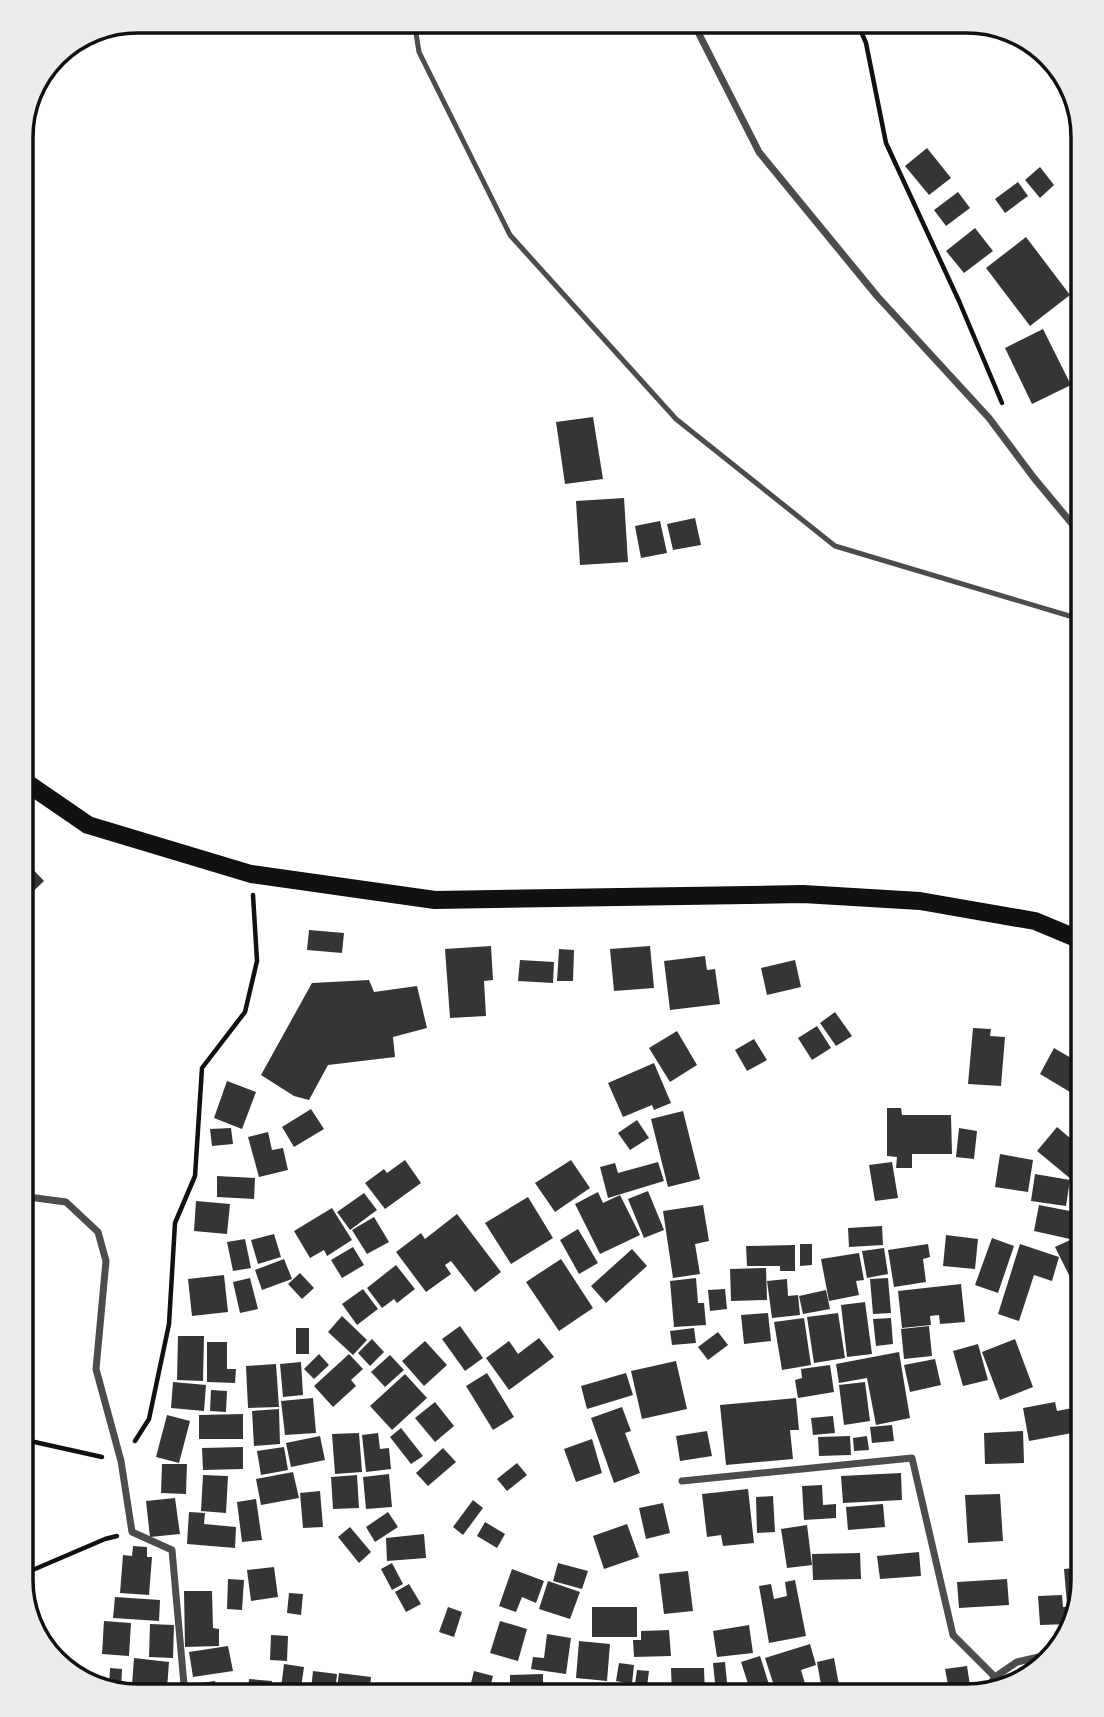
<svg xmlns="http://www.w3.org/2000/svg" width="1104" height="1717" font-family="'Source Sans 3',sans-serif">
  <rect width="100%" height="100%" fill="#fff"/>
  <g fill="#353535">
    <path d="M927 148 951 178 929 195 905 166Z"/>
    <path d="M1040 167 1054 185 1040 198 1025 180Z"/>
    <path d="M1018 182 1028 196 1005 213 995 199Z"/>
    <path d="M958 192 970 208 946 226 934 210Z"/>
    <path d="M975 228 993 251 964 273 946 251Z"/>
    <path d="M1026 237 1070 295 1030 326 986 268Z"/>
    <path d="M1043 329 1071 385 1032 404 1005 348Z"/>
    <path d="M593 417 603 479 565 484 556 422Z"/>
    <path d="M624 498 628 562 580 565 576 501Z"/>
    <path d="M695 518 701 545 673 550 667 524Z"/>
    <path d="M660 521 667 553 641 558 635 526Z"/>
    <path d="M21 857 44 881 21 903Z"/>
    <path d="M309 930 344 933 342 953 307 950Z"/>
    <path d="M491 946 493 980 484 981 486 1016 450 1018 445 949Z"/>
    <path d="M650 946 654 988 614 991 610 949Z"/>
    <path d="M559 949 574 950 573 981H557Z"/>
    <path d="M705 956 707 970 715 969 720 1004 670 1010 664 961Z"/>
    <path d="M520 960 554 962 553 983 518 981Z"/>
    <path d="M795 960 801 987 767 995 761 968Z"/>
    <path d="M369 980 374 992 417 986 427 1028 393 1037 395 1057 328 1065 309 1100 294 1096 261 1075 312 983Z"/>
    <path d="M835 1012 852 1036 836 1046 820 1023Z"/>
    <path d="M817 1026 831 1048 812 1060 798 1038Z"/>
    <path d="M973 1028 991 1029 990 1036 1005 1037 1001 1086 968 1084Z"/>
    <path d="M677 1031 697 1065 670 1082 649 1048Z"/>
    <path d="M754 1039 767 1060 747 1071 735 1050Z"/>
    <path d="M1054 1048 1083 1065V1070L1070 1092 1040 1074Z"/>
    <path d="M654 1063 671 1103 654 1110 652 1105 623 1117 608 1083Z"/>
    <path d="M227 1081 256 1092 242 1129 214 1118Z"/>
    <path d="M887 1108H901L902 1115H951L952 1154H912V1168H896L897 1157 887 1156Z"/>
    <path d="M311 1109 324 1129 294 1147 282 1127Z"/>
    <path d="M683 1111 700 1179 668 1187 651 1119Z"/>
    <path d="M637 1120 649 1138 630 1150 618 1133Z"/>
    <path d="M1057 1127 1083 1149V1189L1037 1151Z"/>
    <path d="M231 1128 233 1144 212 1146 210 1129Z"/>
    <path d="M959 1128 977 1131 974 1159 956 1157Z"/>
    <path d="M268 1132 272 1150 283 1148 288 1170 259 1177 248 1137Z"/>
    <path d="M1000 1154 1033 1160 1028 1192 995 1187Z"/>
    <path d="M405 1160 421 1183 385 1209 365 1183 384 1169 387 1173Z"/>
    <path d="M571 1160 590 1188 555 1212 535 1183Z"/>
    <path d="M658 1162 664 1181 608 1198 600 1167 615 1163 618 1173Z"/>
    <path d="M892 1162 898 1198 875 1201 869 1165Z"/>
    <path d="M1035 1174 1070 1180 1066 1206 1031 1201Z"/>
    <path d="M217 1176 255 1178 254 1199 217 1197Z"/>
    <path d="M648 1191 664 1230 644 1238 628 1199Z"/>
    <path d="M598 1192 603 1203 620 1195 640 1235 600 1254 575 1204Z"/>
    <path d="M364 1193 377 1210 350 1230 337 1212Z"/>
    <path d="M528 1197 553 1238 511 1264 485 1223Z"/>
    <path d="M196 1201 230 1204 227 1234 194 1231Z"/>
    <path d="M703 1205 709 1241 695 1244 700 1274 673 1278 663 1211Z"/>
    <path d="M1039 1205 1075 1212 1070 1239 1034 1231Z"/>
    <path d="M332 1208 352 1240 327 1256 324 1250 310 1258 294 1231Z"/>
    <path d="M457 1214 501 1272 475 1292 451 1261 445 1265 451 1274 426 1292 396 1252 421 1233 425 1239Z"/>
    <path d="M374 1217 389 1242 367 1254 352 1230Z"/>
    <path d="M882 1226 883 1245 849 1247 848 1228Z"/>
    <path d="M578 1229 598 1263 579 1274 560 1240Z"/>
    <path d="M274 1234 281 1257 258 1264 251 1240Z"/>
    <path d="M1083 1234V1280L1074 1285 1055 1247Z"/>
    <path d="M946 1235 978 1239 975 1269 943 1266Z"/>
    <path d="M992 1238 1014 1246 998 1293 975 1285Z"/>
    <path d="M245 1239 251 1268 233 1271 227 1242Z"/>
    <path d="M800 1244H812V1265L800 1266Z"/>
    <path d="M928 1244 930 1257 923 1259 926 1282 894 1287 888 1250Z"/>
    <path d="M1020 1244 1059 1257 1052 1281 1034 1275 1019 1321 998 1314Z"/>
    <path d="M795 1245V1271H780V1266H747L746 1246Z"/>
    <path d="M353 1247 364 1265 342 1278 331 1260Z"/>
    <path d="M884 1248 888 1274 867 1278 862 1251Z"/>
    <path d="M632 1249 647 1266 606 1303 591 1286Z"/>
    <path d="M859 1253 864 1280 856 1281 859 1295 829 1301 821 1259Z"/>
    <path d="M284 1259 292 1279 262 1290 255 1270Z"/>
    <path d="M561 1259 593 1308 559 1331 526 1282Z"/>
    <path d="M396 1265 415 1289 397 1303 394 1299 382 1308 367 1288Z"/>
    <path d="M766 1268 767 1300 731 1301 730 1269Z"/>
    <path d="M300 1273 314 1288 302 1299 288 1284Z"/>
    <path d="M224 1275 228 1312 192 1316 188 1279Z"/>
    <path d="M250 1278 258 1309 240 1313 233 1282Z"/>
    <path d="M696 1278 698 1303H704L706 1325 674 1327 670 1281Z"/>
    <path d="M888 1278 891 1313 873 1314 870 1279Z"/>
    <path d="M787 1279 788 1296 798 1295 800 1315 772 1318 767 1281Z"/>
    <path d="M961 1284 965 1322 940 1324 939 1315 930 1316 931 1325 902 1328 898 1291Z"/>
    <path d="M363 1289 378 1309 357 1325 342 1304Z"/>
    <path d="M725 1289 727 1309 710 1311 708 1290Z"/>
    <path d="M826 1290 830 1309 803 1314 799 1296Z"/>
    <path d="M865 1302 872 1354 847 1357 841 1305Z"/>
    <path d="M768 1313 771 1341 744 1344 741 1315Z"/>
    <path d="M838 1313 845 1358 814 1363 807 1317Z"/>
    <path d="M342 1316 367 1340 353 1355 328 1332Z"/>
    <path d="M804 1318 811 1365 782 1370 774 1322Z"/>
    <path d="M891 1318 893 1344 876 1346 873 1319Z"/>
    <path d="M460 1326 483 1358 465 1371 442 1339Z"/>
    <path d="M929 1326 932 1356 904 1359 901 1329Z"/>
    <rect x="296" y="1328" width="13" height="26"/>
    <path d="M694 1328 696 1343 672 1345 670 1331Z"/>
    <path d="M718 1332 728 1345 708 1360 698 1347Z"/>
    <path d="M178 1336H204L203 1381 177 1380Z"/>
    <path d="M539 1338 554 1357 509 1390 486 1358 509 1341 518 1354Z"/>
    <path d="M372 1339 384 1352 370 1366 358 1353Z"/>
    <path d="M1015 1339 1033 1387 1000 1400 982 1352Z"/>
    <path d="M425 1341 447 1365 424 1386 402 1361Z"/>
    <path d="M207 1342H227V1369H236L235 1383 207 1382Z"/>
    <path d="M978 1344 988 1380 963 1386 953 1351Z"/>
    <path d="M899 1352 910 1418 876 1425 867 1378 839 1383 836 1364Z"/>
    <path d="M319 1354 329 1365 314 1379 304 1369Z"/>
    <path d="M349 1354 363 1369 351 1380 356 1386 333 1407 314 1386Z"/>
    <path d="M390 1355 404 1370 385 1387 371 1372Z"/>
    <path d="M1083 1355V1378L1081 1379 1075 1357Z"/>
    <path d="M935 1359 941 1385 910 1392 904 1365Z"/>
    <path d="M676 1361 687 1409 642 1419 631 1371Z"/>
    <path d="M301 1362 303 1395 283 1397 280 1364Z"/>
    <path d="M276 1364 279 1407 248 1408 246 1366Z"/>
    <path d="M830 1365 834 1392 798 1398 795 1380 802 1378 801 1369Z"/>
    <path d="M487 1373 514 1417 493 1430 466 1386Z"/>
    <path d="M626 1373 633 1395 587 1409 581 1386Z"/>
    <path d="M405 1374 427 1398 392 1430 370 1406Z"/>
    <path d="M173 1382 206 1385 204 1411 171 1408Z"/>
    <path d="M865 1382 870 1421 844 1425 839 1385Z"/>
    <path d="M211 1390 227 1391 226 1412 210 1411Z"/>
    <path d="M313 1398 316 1433 285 1435 281 1401Z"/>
    <path d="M796 1398 799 1430H790L793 1459 726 1465 720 1405Z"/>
    <path d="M435 1402 454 1426 435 1442 415 1418Z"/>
    <path d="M1055 1402 1057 1411 1083 1406V1431L1029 1441 1023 1408Z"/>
    <path d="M622 1407 631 1431 625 1433 640 1473 614 1483 591 1418Z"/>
    <path d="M279 1409 280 1444 254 1446 252 1411Z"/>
    <path d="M243 1414V1439H199V1415Z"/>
    <path d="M167 1415 190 1421 179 1463 156 1457Z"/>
    <path d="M833 1416 835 1433 813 1435 811 1418Z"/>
    <path d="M892 1425 894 1441 872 1443 870 1427Z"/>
    <path d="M401 1428 423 1456 411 1464 390 1437Z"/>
    <path d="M707 1431 712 1456 680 1461 676 1436Z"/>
    <path d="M1023 1431 1024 1463 985 1464 984 1433Z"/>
    <path d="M359 1433 362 1472 335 1474 332 1434Z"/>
    <path d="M378 1433 380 1449 389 1448 391 1469 366 1472 362 1435Z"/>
    <path d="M320 1436 325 1460 291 1467 286 1443Z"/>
    <path d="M850 1436 851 1455 819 1456 818 1437Z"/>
    <path d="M867 1436 869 1450 854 1451 853 1438Z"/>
    <path d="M592 1439 602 1473 576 1482 564 1449Z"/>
    <path d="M243 1447V1469L203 1470 202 1448Z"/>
    <path d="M284 1447 288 1470 261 1475 257 1451Z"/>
    <path d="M443 1448 456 1462 428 1486 416 1473Z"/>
    <path d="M517 1463 527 1475 507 1491 497 1479Z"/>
    <path d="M162 1464H187L186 1494 161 1493Z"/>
    <path d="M293 1472 299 1498 261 1505 256 1479Z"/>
    <path d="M901 1473 902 1500 843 1503 841 1476Z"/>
    <path d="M389 1474 392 1507 366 1509 363 1477Z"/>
    <path d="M203 1475 228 1476 226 1513 201 1511Z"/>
    <path d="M357 1475 359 1508 333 1509 331 1477Z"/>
    <path d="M822 1485 823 1505 836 1504V1518L804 1520 802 1486Z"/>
    <path d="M748 1489 754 1543 723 1546 721 1535 707 1537 702 1494Z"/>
    <path d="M320 1491 323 1527 303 1528 300 1493Z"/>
    <path d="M1000 1494 1003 1541 968 1543 965 1495Z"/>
    <path d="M773 1496 775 1532 757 1533 756 1497Z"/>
    <path d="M175 1498 180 1534 150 1537 146 1501Z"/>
    <path d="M256 1499 262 1540 242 1542 237 1502Z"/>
    <path d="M473 1500 483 1508 463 1535 453 1527Z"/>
    <path d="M663 1503 670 1533 646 1539 639 1508Z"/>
    <path d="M883 1504 885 1527 848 1530 846 1507Z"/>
    <path d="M189 1512 205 1513 204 1524 236 1527 235 1548 187 1544Z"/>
    <path d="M388 1512 398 1527 375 1542 366 1527Z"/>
    <path d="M485 1522 505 1534 497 1548 477 1536Z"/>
    <path d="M627 1524 639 1557 604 1569 593 1536Z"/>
    <path d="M807 1525 812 1565 787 1568 781 1529Z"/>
    <path d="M350 1527 371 1552 359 1563 338 1537Z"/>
    <path d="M424 1534 426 1558 387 1561 386 1538Z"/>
    <path d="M133 1546 147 1547V1557H152L149 1595 120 1593 123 1555 132 1556Z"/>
    <path d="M919 1552 921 1576 880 1579 877 1556Z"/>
    <path d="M860 1553 861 1579 813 1580 812 1554Z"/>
    <path d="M392 1563 403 1584 392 1590 381 1569Z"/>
    <path d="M558 1563 588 1571 582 1589 553 1581Z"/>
    <path d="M274 1567 278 1597 251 1601 247 1570Z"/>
    <path d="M1083 1567V1580L1076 1603 1067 1604 1064 1569Z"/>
    <path d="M512 1569 544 1581 536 1603 522 1597 516 1612 499 1606Z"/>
    <path d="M688 1571 693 1611 664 1614 659 1574Z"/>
    <path d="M228 1579 244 1580 242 1610 227 1609Z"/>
    <path d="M1007 1579 1009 1605 959 1608 957 1582Z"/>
    <path d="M795 1580 806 1636 769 1643 759 1586 771 1584 774 1599 787 1596 785 1582Z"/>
    <path d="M548 1581 580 1592 570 1619 539 1609Z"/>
    <path d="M409 1584 421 1604 406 1612 395 1592Z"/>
    <path d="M184 1591H212L213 1628 219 1629V1646L185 1647Z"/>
    <path d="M289 1593 303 1594 301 1615 287 1613Z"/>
    <path d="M1062 1595 1063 1607 1072 1606 1073 1615 1070 1624 1040 1625 1038 1596Z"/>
    <path d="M115 1597 160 1600 159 1621 113 1618Z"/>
    <path d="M448 1607 462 1612 454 1637 439 1632Z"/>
    <rect x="592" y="1607" width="45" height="30"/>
    <path d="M104 1621 131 1623 129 1656 102 1654Z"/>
    <path d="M500 1621 527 1629 518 1661 490 1653Z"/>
    <path d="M150 1624 174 1625 173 1658 149 1657Z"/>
    <path d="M749 1625 753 1653 717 1657 713 1631Z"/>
    <path d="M669 1630 671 1656 634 1657 633 1640H641V1631Z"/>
    <path d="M547 1634 571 1638 566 1674 531 1669 533 1657 544 1658Z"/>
    <path d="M271 1635 288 1636 287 1661 270 1660Z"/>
    <path d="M579 1641 610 1644 607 1681 576 1678Z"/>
    <path d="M810 1644 816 1665 801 1670 806 1687 777 1695 765 1658Z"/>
    <path d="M228 1646 233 1671 193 1677 189 1652Z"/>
    <path d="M760 1656 772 1694 765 1696H752L741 1662Z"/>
    <path d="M134 1658 169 1662 167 1689 132 1685Z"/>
    <path d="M834 1658 841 1696H823L817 1662Z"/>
    <path d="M725 1662 728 1693H716L713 1663Z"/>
    <path d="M619 1663 634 1665 632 1684 616 1681Z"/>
    <path d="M284 1664 304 1667 301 1688 311 1690 310 1696H280Z"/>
    <path d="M967 1666 971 1692 950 1695 945 1669Z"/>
    <path d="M110 1668 122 1669 121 1692 144 1693V1696H130L109 1689Z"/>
    <path d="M671 1668H704L705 1696H672Z"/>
    <path d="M637 1670 649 1671 647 1686 635 1684Z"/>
    <path d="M313 1671 337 1674 335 1693 311 1690Z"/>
    <path d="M474 1671 493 1676 488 1696 468 1695Z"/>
    <path d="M339 1673 371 1677 369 1696H336Z"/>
    <path d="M543 1674V1696H510V1675Z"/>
    <path d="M249 1679 272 1681 270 1696H248Z"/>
    <path d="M1023 1680 1019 1684 1007 1687 1006 1682Z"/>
    <path d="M215 1681 217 1696H194L193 1684Z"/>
  </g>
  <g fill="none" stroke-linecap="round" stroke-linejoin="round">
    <g stroke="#111" stroke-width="4.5">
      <path d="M857 22 866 43 886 143 959 301 1002 403"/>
      <path d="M21 1439 102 1457"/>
      <path d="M135 1441 149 1419 169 1324 175 1223 195 1176 202 1068 245 1012 257 961 253 895"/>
      <path d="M21 1575 105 1539 117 1536"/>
    </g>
    <path stroke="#4c4c4c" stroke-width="5" d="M415 27 419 52 510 235 676 419 835 546 1083 620"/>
    <g stroke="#4c4c4c" stroke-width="7">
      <path d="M697 24 698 32 759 152 877 296 989 418 1034 478 1083 537"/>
      <path d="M21 1196 66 1202 98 1232 106 1261 96 1369 121 1461 132 1532 172 1550 185 1696"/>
      <path d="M682 1481 912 1458 953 1635 995 1677"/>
      <path d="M985 1692 995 1677 1017 1662 1052 1654"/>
    </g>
    <path stroke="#111" stroke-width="18" d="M21 779 88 825 251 874 435 900 803 894 920 901 1035 921 1083 941"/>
  </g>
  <path d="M0 0H1104V1717H0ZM137 33H967A104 104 0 0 1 1071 137V1580A104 104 0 0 1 967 1684H137A104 104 0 0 1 33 1580V137A104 104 0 0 1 137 33Z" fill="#ececec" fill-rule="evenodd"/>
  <path fill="none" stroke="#111" stroke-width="3.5" d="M137 33H967A104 104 0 0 1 1071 137V1580A104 104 0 0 1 967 1684H137A104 104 0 0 1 33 1580V137A104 104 0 0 1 137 33Z"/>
</svg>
